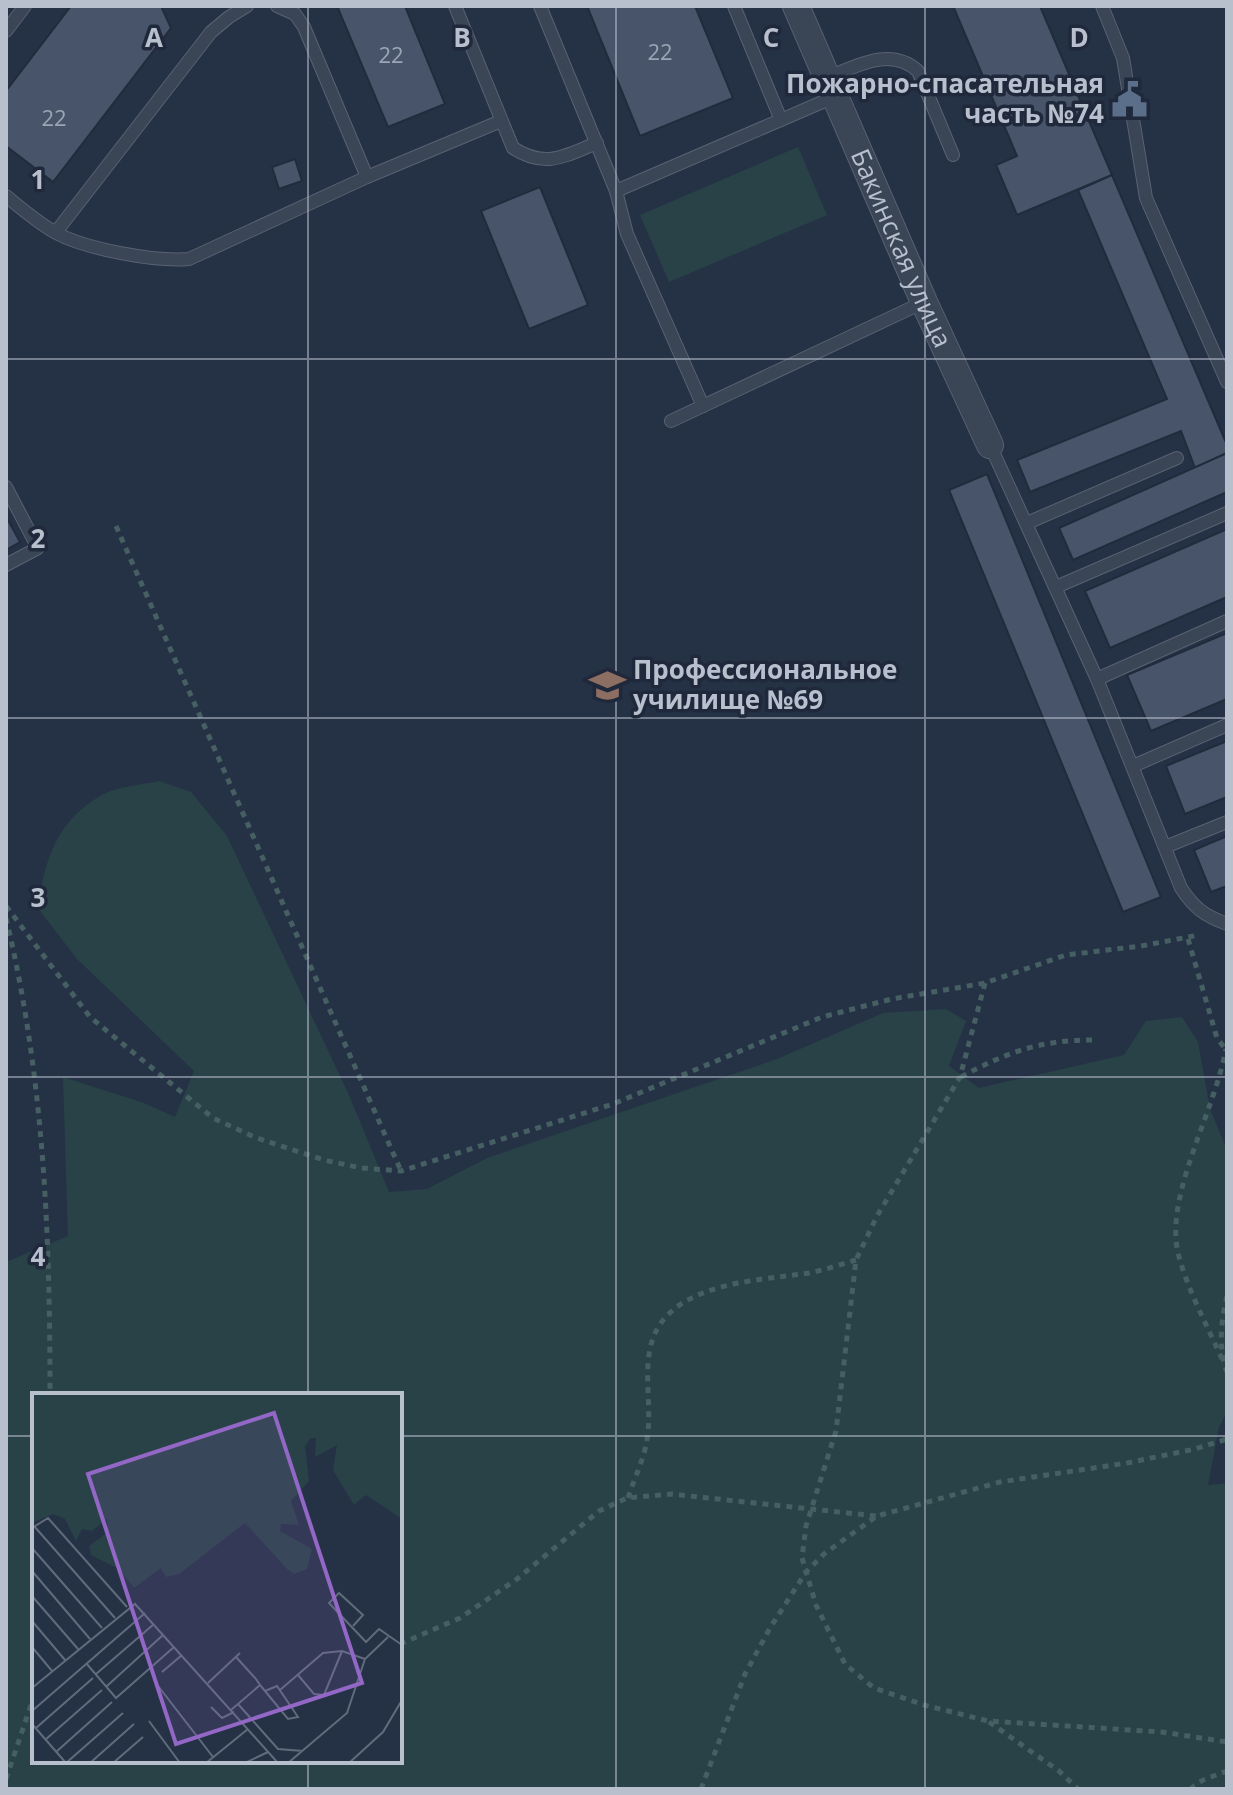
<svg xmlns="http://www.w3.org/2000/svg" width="1233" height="1795" font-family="'Open Sans',sans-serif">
  <rect width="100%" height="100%" fill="#253246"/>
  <g fill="#284247" fill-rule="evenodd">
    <path d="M798 147 827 215 669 282 640 215Z"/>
    <path d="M159 781 191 792 227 836 349 1095 389 1192 427 1189 487 1158 777 1059 883 1013 946 1009 966 1021 949 1066 979 1088 1124 1055 1146 1021 1182 1017 1198 1042 1210 1109 1227 1150V1412L1219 1427 1208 1485 1227 1483V1789H6V1262L68 1236 63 1077 144 1103 175 1117 194 1071 77 959 37 907C46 858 57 819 104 794 119 786 143 785 159 781ZM34 1395H400V1761H34Z"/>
  </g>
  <g fill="#47546a" stroke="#212b3c" stroke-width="2">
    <path d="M71 6H161L171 28 53 182 6 146V91Z"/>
    <path d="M337 6H405L445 104 388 127Z"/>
    <path d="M587 6H695L733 98 640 136Z"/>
    <path d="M953 6H1040L1112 175 1017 215 996 165 1017 156Z"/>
    <path d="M295 159 302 181 279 189 272 167Z"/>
    <path d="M1112 175 1227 445V453L1195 468 1181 431 1030 492 1017 460 1167 399 1078 190Z"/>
    <path d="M540 187 588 305 529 329 481 211Z"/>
    <path d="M1227 453V492L1073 560 1059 528Z"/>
    <path d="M987 474 1161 897 1123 912 949 490Z"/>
    <path d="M8 520 20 542 6 550V521Z"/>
    <path d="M1227 529V597L1110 648 1085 591Z"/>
    <path d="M1227 633V699L1151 731 1127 675Z"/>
    <path d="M1227 741V797L1185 814 1166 766Z"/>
    <path d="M1227 836V886L1211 892 1194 850Z"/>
  </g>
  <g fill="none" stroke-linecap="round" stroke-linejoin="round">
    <defs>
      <g id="lane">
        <path d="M277 6 295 14 304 27 367 177"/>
        <path d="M455 6 513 148C546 169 564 156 597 143"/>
        <path d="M540 6 616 191 627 234 703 406"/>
        <path d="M734 6 781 120"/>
        <path d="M1102 6 1123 58 1146 198 1227 382"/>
        <path d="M6 31 25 6"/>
        <path d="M826 78C857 66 890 46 918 71L953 155"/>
        <path d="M616 191 834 97"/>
        <path d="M6 196C22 209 38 223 56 233 86 249 155 262 189 259L367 177 501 121"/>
        <path d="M56 232 211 32 229 17 247 6"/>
        <path d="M671 421 924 302"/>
        <path d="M990 445 1097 679 1181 888C1194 908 1205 916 1227 924"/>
        <path d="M6 487 38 548 6 565"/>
        <path d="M1027 523 1177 458"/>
        <path d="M1056 587 1227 513"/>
        <path d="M1097 679 1227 621"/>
        <path d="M1133 766 1227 725"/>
        <path d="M1165 847 1227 822"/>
      </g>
      <g id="street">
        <path id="s1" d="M796 6 924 302 990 445"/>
      </g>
    </defs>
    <use href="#lane" stroke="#596272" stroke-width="14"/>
    <use href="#street" stroke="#596272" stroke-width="28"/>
    <g stroke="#465f62" stroke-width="5" stroke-dasharray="6 6" stroke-linecap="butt">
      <path d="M116 526 401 1171"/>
      <path d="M6 906 90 1017 213 1118 254 1137 324 1160 361 1168 401 1171 613 1104 822 1017 892 999 985 983 1066 955 1141 946 1199 935"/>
      <path d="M6 918C44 1077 50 1232 50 1395"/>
      <path d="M1188 939 1217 1038 1226 1050"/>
      <path d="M985 983 960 1077 877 1216 856 1260 836 1431 806 1526 802 1558 816 1605 845 1664 874 1688 924 1705 988 1721 1162 1732 1227 1742"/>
      <path d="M961 1077C1005 1053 1040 1040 1092 1040"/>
      <path d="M1227 1296C1221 1321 1218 1348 1227 1372"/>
      <path d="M1222 1359C1208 1327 1178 1272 1176 1239 1172 1183 1215 1108 1226 1049"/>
      <path d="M628 1498C634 1479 644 1459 647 1440 652 1410 644 1379 650 1349 663 1282 757 1281 809 1273 825 1270 841 1264 856 1260"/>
      <path d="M400 1644 460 1618 517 1579 599 1511 627 1498 671 1494 876 1516"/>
      <path d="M989 1722 1059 1771 1078 1789"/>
      <path d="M6 1779 34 1696"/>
      <path d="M701 1789 745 1674 770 1628 806 1572 824 1554 877 1516 1000 1482 1127 1463 1195 1449 1227 1439"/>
      <path d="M1190 1789 1203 1780 1227 1771"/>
    </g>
    <use href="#lane" stroke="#3a4555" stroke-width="12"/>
    <use href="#street" stroke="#3a4555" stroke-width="26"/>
  </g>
  <path fill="none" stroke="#b8c0ce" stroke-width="2" stroke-opacity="0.55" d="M308 6V1395M616 6V1789M925 6V1789M6 359H1227M6 718H1227M6 1077H1227M6 1436H34M400 1436H1227M308 1761V1789"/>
  <defs>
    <symbol id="civic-bare" viewBox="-9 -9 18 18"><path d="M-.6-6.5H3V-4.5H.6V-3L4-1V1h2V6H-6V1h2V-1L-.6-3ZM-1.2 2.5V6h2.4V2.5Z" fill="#5c6f8a" stroke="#1f293b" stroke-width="2.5" paint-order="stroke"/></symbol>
    <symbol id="university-bare" viewBox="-9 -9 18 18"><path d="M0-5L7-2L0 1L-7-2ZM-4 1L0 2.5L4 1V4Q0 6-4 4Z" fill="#8d6e63" stroke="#1f293b" stroke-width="2.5" paint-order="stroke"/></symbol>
  </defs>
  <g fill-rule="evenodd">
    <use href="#civic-bare" x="1104" y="74" width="51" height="51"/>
    <use href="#university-bare" x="582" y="660" width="51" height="51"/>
  </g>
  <g text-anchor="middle" stroke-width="7" stroke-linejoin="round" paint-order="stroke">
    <g font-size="22" fill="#9ca5b5">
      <text x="660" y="60">22</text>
      <text x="391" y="63">22</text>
      <text x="54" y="126">22</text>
    </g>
    <g font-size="26" font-weight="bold" fill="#b8c0ce" stroke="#1f293b" text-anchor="end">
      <text x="1104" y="93">Пожарно-спасательная<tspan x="1104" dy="30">часть №74</tspan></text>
      <text x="633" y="679" text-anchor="start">Профессиональное<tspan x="633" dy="30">училище №69</tspan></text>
    </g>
    <g font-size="26" fill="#b8c0ce" stroke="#1f293b">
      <text dy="9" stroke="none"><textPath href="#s1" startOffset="264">Бакинская улица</textPath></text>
    </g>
  </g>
  <g transform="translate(32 1393)">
    <rect width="370" height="370" fill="#253246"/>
    <path d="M0 0H370V126L334 102 322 112 301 77 305 52 283 64 284 45H279L273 53 277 88 259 108 267 132 249 131 248 138 280 156 275 176 262 181 255 176 213 130 147 181 134 184 129 175 102 195 87 176 59 162 57 153 76 139 75 126 60 138 50 136 44 148 33 126 21 121 0 130Z" fill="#284247"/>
    <path fill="none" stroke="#606b7c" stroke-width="2" d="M2 133 83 225M0 135 16 125 95 214M0 155 70 235M0 178 58 246M0 203 46 256M0 228 33 267M321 233 331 222 307 200 297 210 334 249 347 236 370 252M0 254 20 278M204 264 224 286 228 292 233 298 256 326 266 324 245 293 233 298M54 270 84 305 142 254M130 279 150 262M64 281 122 231M266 282 282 301 292 302 310 258M123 289 181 364M176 290 208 260M75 293 131 242M0 295 103 211 246 370M248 297 291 260 310 258 333 266M206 311 246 356 271 358M179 314 190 325 202 319M199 317 228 292M0 318 113 220M117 328 148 370M0 331 34 370M4 335 61 285M13 347 70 297M24 359 80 309M34 370 91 320M58 370 102 331M81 370 111 344M174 370 216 336M213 370 236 359M256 370 315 320 333 266 356 244M317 370 351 339 370 307"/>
    <path fill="#9367c5" fill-opacity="0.15" stroke="#9367c5" stroke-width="4" d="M242 20 330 290 144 351 56 81Z"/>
    <rect width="370" height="370" fill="none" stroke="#b8c0ce" stroke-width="4"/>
  </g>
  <g font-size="26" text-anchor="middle" font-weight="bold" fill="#b8c0ce" stroke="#1f293b" stroke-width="7" stroke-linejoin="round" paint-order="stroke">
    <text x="154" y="47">A</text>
    <text x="462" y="47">B</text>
    <text x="771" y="47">C</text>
    <text x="1079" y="47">D</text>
    <text x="38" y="189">1</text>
    <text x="38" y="548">2</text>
    <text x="38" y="907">3</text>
    <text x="38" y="1266">4</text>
  </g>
  <rect width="1233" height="1795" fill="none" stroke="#b8c0ce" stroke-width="16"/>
</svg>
